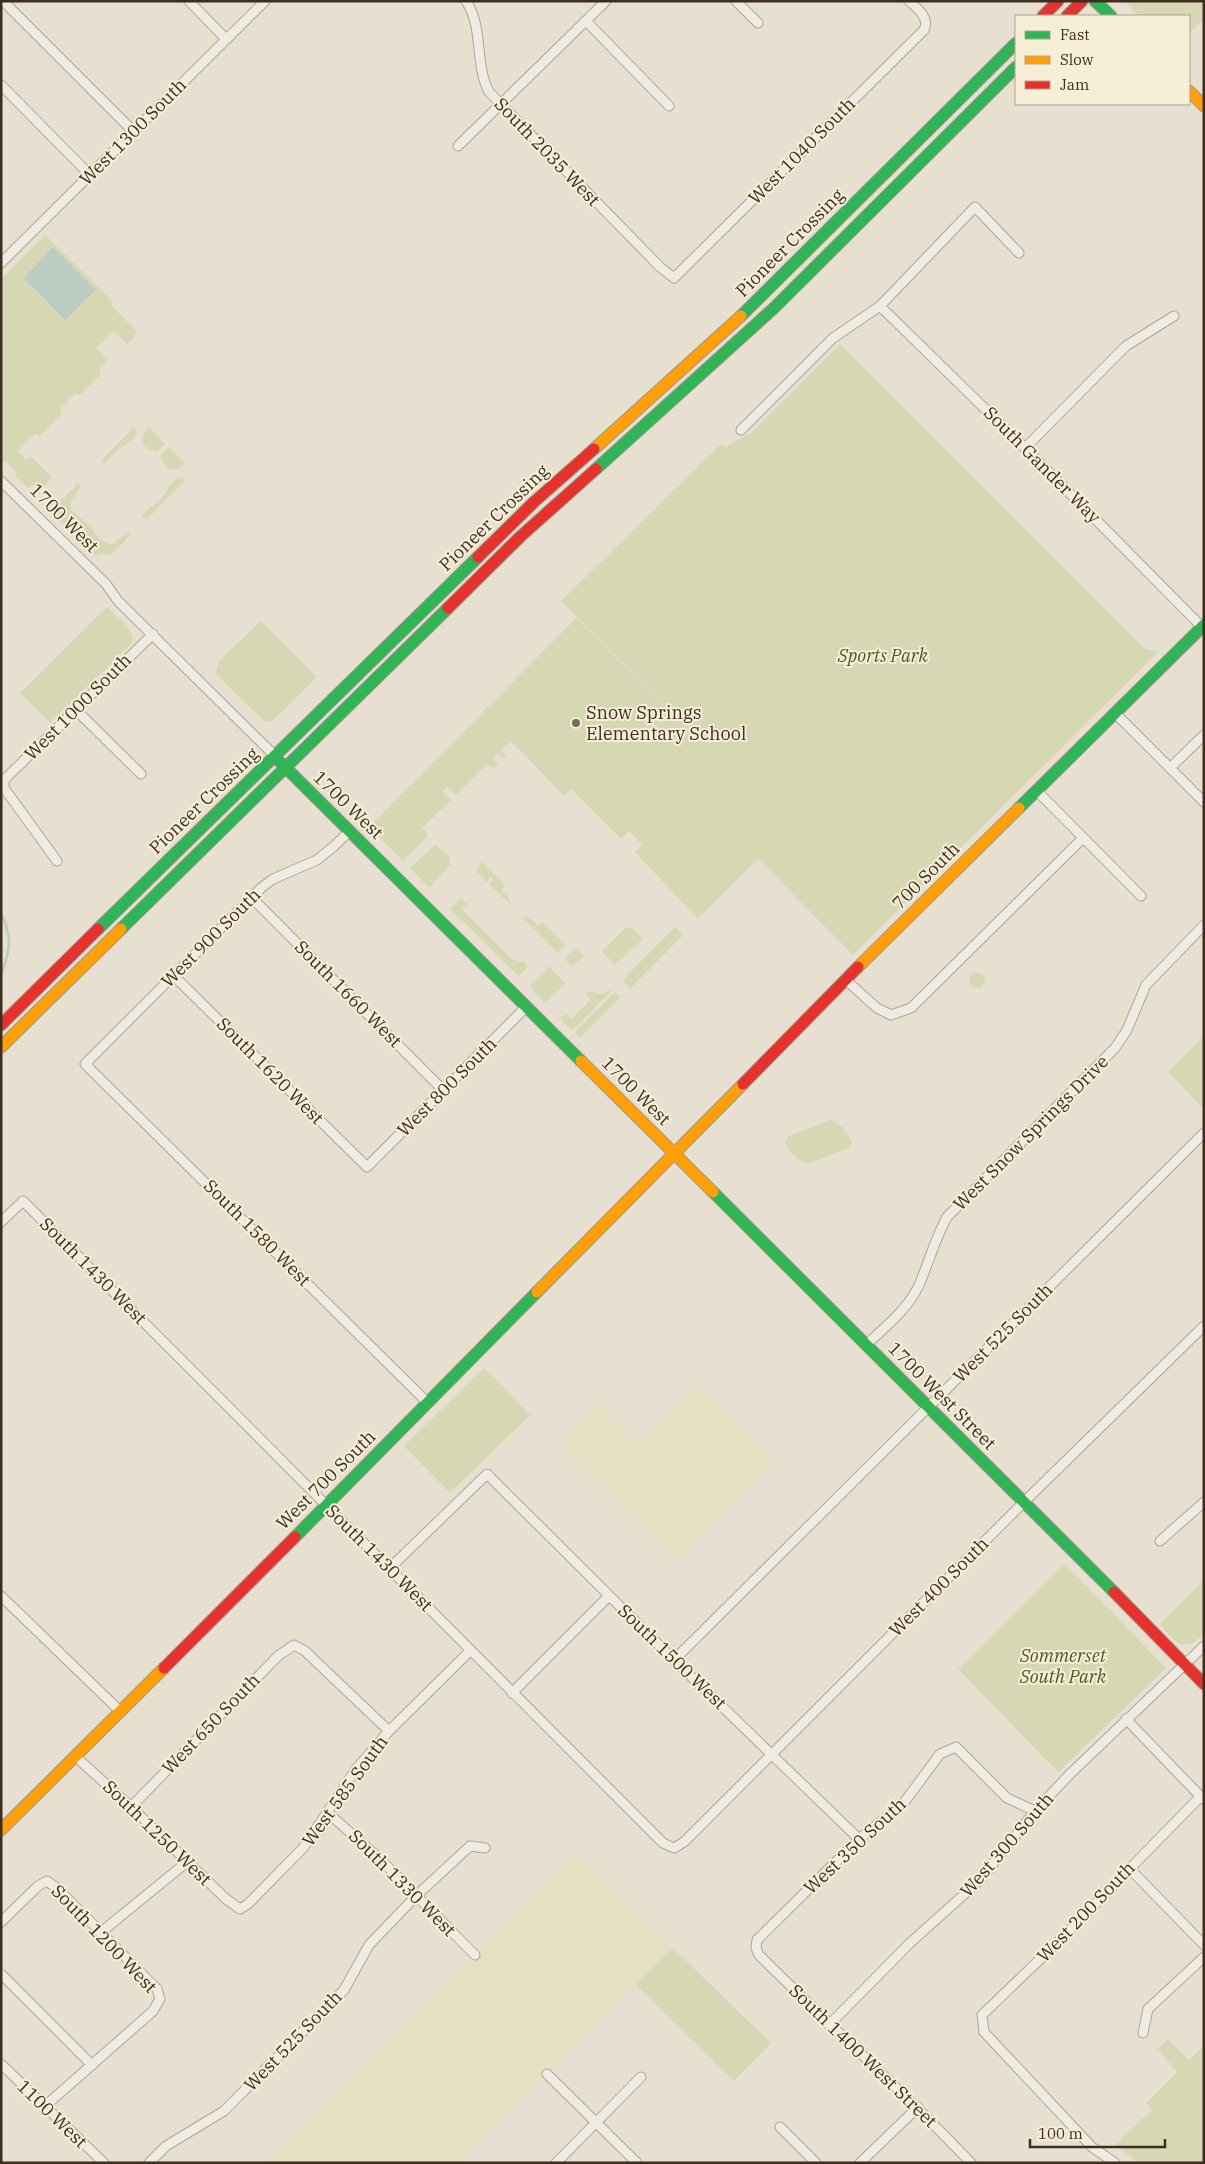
<svg xmlns="http://www.w3.org/2000/svg" width="1205" height="2164" font-family="'IBM Plex Serif',serif">
  <rect width="100%" height="100%" fill="#e7e0d1"/>
  <g fill="#e6dfc2">
    <path d="M697 1385 774 1461 676 1560 558 1444 598 1404 632 1438 636 1441 642 1440Z"/>
    <path d="M578 1853 673 1948 636 1985 457 2163H266Z"/>
  </g>
  <g fill="#d6d7b3">
    <path d="M1124 1H1204V20L1189 33V16H1139Z"/>
    <path d="M45 235 112 301V306L136 331 133 339 127 344 114 331 96 348 108 361 99 370 101 374 80 395 75 394 61 408V414L40 436 35 434 18 451 26 460 31 456 52 477 42 489 36 484 28 488 15 475 16 472 6 462 1 461V279Z"/>
    <path d="M840 344 1145 649 1158 652 853 955 758 859 698 919 635 852 642 845 629 831 621 839 571 789 564 796 511 741 501 750 506 755 503 759 498 753 493 758 498 764 494 768 487 764 456 795 447 787 442 791 451 800 422 828 427 833V837L403 861 369 827 576 618 706 748 561 601 721 444 725 447 751 433Z"/>
    <path d="M134 427 136 430 134 439 115 452 103 466 102 459Z"/>
    <path d="M149 427 165 444 157 452 146 448 143 443V436Z"/>
    <path d="M169 447 185 463 180 468 170 470 166 467 160 456Z"/>
    <path d="M181 477 186 480 146 520 142 516C148 508 155 505 161 499 168 491 170 480 181 477Z"/>
    <path d="M78 483 81 486 71 501V510L91 527 99 539 107 543 112 544 128 532 131 535 110 556 103 553 96 556 57 518 60 511 57 504Z"/>
    <path d="M107 607C116 616 136 629 132 643L50 723 20 693Z"/>
    <path d="M261 621 317 677 272 721 265 722 215 673 219 661Z"/>
    <path d="M435 845 449 856 450 865 429 888 410 868Z"/>
    <path d="M482 862 505 885 502 891 507 895 511 905 501 896 502 893 499 894 489 884 493 881 492 878 490 877 487 882 476 871Z"/>
    <path d="M459 900H463L468 906 461 908 513 960 525 962 527 968 519 976 450 909Z"/>
    <path d="M524 916 533 920 537 926 543 923 565 945 558 953 534 929 535 927H532L523 918Z"/>
    <path d="M631 927 643 939 615 965 602 951 624 929Z"/>
    <path d="M675 927 683 935 630 989 623 981 628 976 627 975Z"/>
    <path d="M576 948 584 956 572 967 565 959Z"/>
    <path d="M549 966 565 983 551 997 549 996 550 999 544 1003 530 986Z"/>
    <circle cx="977" cy="980" r="8"/>
    <path d="M613 989 574 1029H570L560 1018 566 1014 571 1019 589 1001 592 1002 586 995 588 991 602 994Z"/>
    <path d="M615 992 621 997 580 1038 576 1034V1031Z"/>
    <path d="M1204 1036V1109L1168 1072Z"/>
    <path d="M830 1120C839 1123 850 1133 852 1143L849 1148 807 1164C799 1162 785 1149 785 1140L789 1136Z"/>
    <path d="M484 1368 530 1415 450 1493 404 1446Z"/>
    <path d="M1064 1563 1166 1668 1058 1772 958 1669Z"/>
    <path d="M1204 1580V1634C1182 1655 1176 1642 1160 1624Z"/>
    <path d="M673 1948 771 2043 734 2081 636 1985Z"/>
    <path d="M1168 2039 1189 2060 1204 2045V2163H1139L1115 2145 1152 2110 1146 2103 1177 2072 1158 2049Z"/>
  </g>
  <path fill="#bcccc2" d="M53 247 96 290 65 320 24 278Z"/>
  <g fill="none" stroke-linecap="round" stroke-linejoin="round">
    <path stroke="#bcccc2" stroke-width="2.5" d="M1 913C13 937 10 951 1 975"/>
    <defs>
      <g id="street">
        <path d="M3 1 133 131"/>
        <path d="M189 1 226 39"/>
        <path d="M466 1C484 27 474 63 489 92L660 267 674 278 924 30C930 18 918 9 909 1"/>
        <path d="M736 1 758 23"/>
        <path d="M586 21 669 106"/>
        <path d="M1 85 90 175"/>
        <path d="M458 146 606 1"/>
        <path d="M1 263 265 1"/>
        <path d="M880 306 1025 448 1202 627"/>
        <path d="M741 430 833 338 880 306 975 207 1019 253"/>
        <path d="M1025 448 1126 346 1174 316"/>
        <path d="M1 481 106 584 118 601 275 756"/>
        <path d="M76 710 141 774"/>
        <path d="M1115 713 1204 802"/>
        <path d="M1170 768 1204 735"/>
        <path d="M1037 791 1141 896"/>
        <path d="M350 831 333 847 317 860 273 879 261 888 85 1064 428 1403"/>
        <path d="M57 861 4 788V780L153 634"/>
        <path d="M252 898 444 1091"/>
        <path d="M174 976 367 1167 526 1007"/>
        <path d="M846 980 877 1008 891 1015 911 1008 1083 838"/>
        <path d="M1 1222 23 1201 663 1843 674 1848 684 1842 1024 1502 1204 1326"/>
        <path d="M866 1345C885 1327 908 1309 919 1285 929 1262 935 1239 947 1217L1115 1048 1127 1030 1146 985 1204 925"/>
        <path d="M1160 1541 1204 1502"/>
        <path d="M390 1568 487 1474 674 1660 859 1839"/>
        <path d="M1 1596 121 1712"/>
        <path d="M674 1660 1204 1133"/>
        <path d="M512 1693 609 1596"/>
        <path d="M1126 1719 1204 1800"/>
        <path d="M75 1756 131 1807 226 1899 240 1909 248 1904 303 1848 357 1768 389 1731 470 1651"/>
        <path d="M131 1807 278 1656 294 1645 305 1651 389 1731"/>
        <path d="M328 1813 379 1858 475 1955"/>
        <path d="M1129 1868 1204 1945"/>
        <path d="M1 1922 38 1886 47 1881 58 1889 157 1989 160 1999 153 2011 44 2107"/>
        <path d="M100 1933 187 1862"/>
        <path d="M1 1974 92 2065"/>
        <path d="M829 2025 910 1943 979 1881 1035 1811 1070 1774 1204 1646"/>
        <path d="M1143 2033 1148 2009 1204 1957"/>
        <path d="M1 2064 104 2163"/>
        <path d="M547 2074 637 2163"/>
        <path d="M780 2127 816 2163"/>
        <path d="M149 2163 166 2146 224 2111 344 1990 369 1945 416 1896 470 1846 485 1848"/>
        <path d="M556 2163 641 2077"/>
        <path d="M860 2163 918 2107"/>
        <path d="M971 2163C903 2091 829 2025 759 1955L756 1948 757 1940 859 1839 903 1804 940 1754 956 1747 1007 1798 1035 1811"/>
        <path d="M1115 2163 1092 2147 984 2032 982 2015 1059 1941 1200 1797"/>
      </g>
      <g id="fast">
        <path d="M1095 1 1111 16"/>
        <path d="M741 316 1016 43"/>
        <path d="M596 469 774 308 1016 67"/>
        <path d="M280 762 581 1061"/>
        <path d="M1019 808 1204 625"/>
        <path d="M98 929 478 557"/>
        <path d="M121 929 448 608"/>
        <path d="M713 1192 1114 1592"/>
        <path d="M295 1537 537 1292"/>
      </g>
      <g id="slow">
        <path d="M1189 91 1204 106"/>
        <path d="M594 449 741 316"/>
        <path d="M858 967 1019 808"/>
        <path d="M1 1047 121 929"/>
        <path d="M581 1061 713 1192"/>
        <path d="M537 1292 743 1084"/>
        <path d="M1 1830 164 1668"/>
      </g>
      <g id="jam">
        <path d="M1043 16 1058 1"/>
        <path d="M1067 16 1082 1"/>
        <path d="M478 557 534 502 594 449"/>
        <path d="M448 608 521 536 596 469"/>
        <path d="M1 1025 98 929"/>
        <path d="M743 1084 858 967"/>
        <path d="M1114 1592 1204 1684"/>
        <path d="M164 1668 295 1537"/>
      </g>
    </defs>
    <use href="#street" stroke="#ada599" stroke-width="11"/>
    <use href="#fast" stroke="#9c958a" stroke-width="13"/>
    <use href="#slow" stroke="#9c958a" stroke-width="13"/>
    <use href="#jam" stroke="#9c958a" stroke-width="13"/>
    <use href="#street" stroke="#efebe3" stroke-width="9"/>
    <use href="#fast" stroke="#30b455" stroke-width="11"/>
    <use href="#slow" stroke="#ff9f0a" stroke-width="11"/>
    <use href="#jam" stroke="#e5322d" stroke-width="11"/>
  </g>
  <circle fill="#786c5e" stroke="#f7eed8" stroke-width="2" cx="576" cy="723" r="5"/>
  <g text-anchor="middle" stroke-width="4" stroke-linejoin="round" paint-order="stroke">
    <g font-size="18" fill="#3d2e20" stroke="#f7eed8">
      <text transform="translate(133 132) rotate(-45)" y="6">West 1300 South</text>
      <text transform="translate(802 151) rotate(-45)" y="6">West 1040 South</text>
      <text transform="translate(547 152) rotate(46)" y="6">South 2035 West</text>
      <text transform="translate(790 243) rotate(-45)" y="6">Pioneer Crossing</text>
      <text transform="translate(1042 465) rotate(45)" y="6">South Gander Way</text>
      <text transform="translate(64 518) rotate(45)" y="6">1700 West</text>
      <text transform="translate(494 518) rotate(-44)" y="6">Pioneer Crossing</text>
      <text transform="translate(78 707) rotate(-45)" y="6">West 1000 South</text>
      <text transform="translate(204 801) rotate(-44)" y="6">Pioneer Crossing</text>
      <text transform="translate(348 805) rotate(44)" y="6">1700 West</text>
      <text transform="translate(926 876) rotate(-45)" y="6">700 South</text>
      <text transform="translate(211 938) rotate(-45)" y="6">West 900 South</text>
      <text transform="translate(348 994) rotate(45)" y="6">South 1660 West</text>
      <text transform="translate(270 1071) rotate(45)" y="6">South 1620 West</text>
      <text transform="translate(447 1087) rotate(-45)" y="6">West 800 South</text>
      <text transform="translate(636 1091) rotate(45)" y="6">1700 West</text>
      <text transform="translate(1031 1133) rotate(-45)" y="6">West Snow Springs Drive</text>
      <text transform="translate(257 1233) rotate(45)" y="6">South 1580 West</text>
      <text transform="translate(93 1271) rotate(45)" y="6">South 1430 West</text>
      <text transform="translate(1003 1333) rotate(-45)" y="6">West 525 South</text>
      <text transform="translate(942 1396) rotate(45)" y="6">1700 West Street</text>
      <text transform="translate(326 1480) rotate(-45)" y="6">West 700 South</text>
      <text transform="translate(379 1558) rotate(45)" y="6">South 1430 West</text>
      <text transform="translate(939 1587) rotate(-45)" y="6">West 400 South</text>
      <text transform="translate(672 1657) rotate(44)" y="6">South 1500 West</text>
      <text transform="translate(211 1724) rotate(-46)" y="6">West 650 South</text>
      <text transform="translate(345 1791) rotate(-54)" y="6">West 585 South</text>
      <text transform="translate(157 1833) rotate(44)" y="6">South 1250 West</text>
      <text transform="translate(1007 1845) rotate(-49)" y="6">West 300 South</text>
      <text transform="translate(855 1846) rotate(-43)" y="6">West 350 South</text>
      <text transform="translate(402 1883) rotate(45)" y="6">South 1330 West</text>
      <text transform="translate(1086 1912) rotate(-46)" y="6">West 200 South</text>
      <text transform="translate(104 1939) rotate(46)" y="6">South 1200 West</text>
      <text transform="translate(293 2041) rotate(-46)" y="6">West 525 South</text>
      <text transform="translate(863 2056) rotate(44)" y="6">South 1400 West Street</text>
      <text transform="translate(52 2114) rotate(44)" y="6">1100 West</text>
    </g>
    <g font-size="18" font-style="italic" fill="#4d5a26" stroke="#f7eed8">
      <text x="883" y="662">Sports Park</text>
      <text x="1063" y="1662">Sommerset<tspan x="1063" dy="21">South Park</tspan></text>
    </g>
    <g font-size="18" fill="#3d2e20" stroke="#f7eed8" text-anchor="start">
      <text x="586" y="719">Snow Springs<tspan x="586" dy="21">Elementary School</tspan></text>
    </g>
  </g>
  <rect width="1205" height="2164" fill="none" stroke="#3d2e20" stroke-width="5"/>
  <rect x="1015" y="15" width="175" height="90" fill="#f7eed8" stroke="#ada18e"/>
  <rect x="1025" y="31" width="25" height="8" fill="#30b455" stroke="#ada18e"/>
  <text x="1060" y="40" font-size="15" fill="#3d2e20">Fast</text>
  <rect x="1025" y="56" width="25" height="8" fill="#ff9f0a" stroke="#ada18e"/>
  <text x="1060" y="65" font-size="15" fill="#3d2e20">Slow</text>
  <rect x="1025" y="81" width="25" height="8" fill="#e5322d" stroke="#ada18e"/>
  <text x="1060" y="90" font-size="15" fill="#3d2e20">Jam</text>
  <path d="M1030 2139v8h135v-8" fill="none" stroke="#3d2e20" stroke-width="2.5"/>
  <text x="1038" y="2139" font-size="15" fill="#3d2e20" stroke="#f7eed8" stroke-width="4" paint-order="stroke">100 m</text>
</svg>
